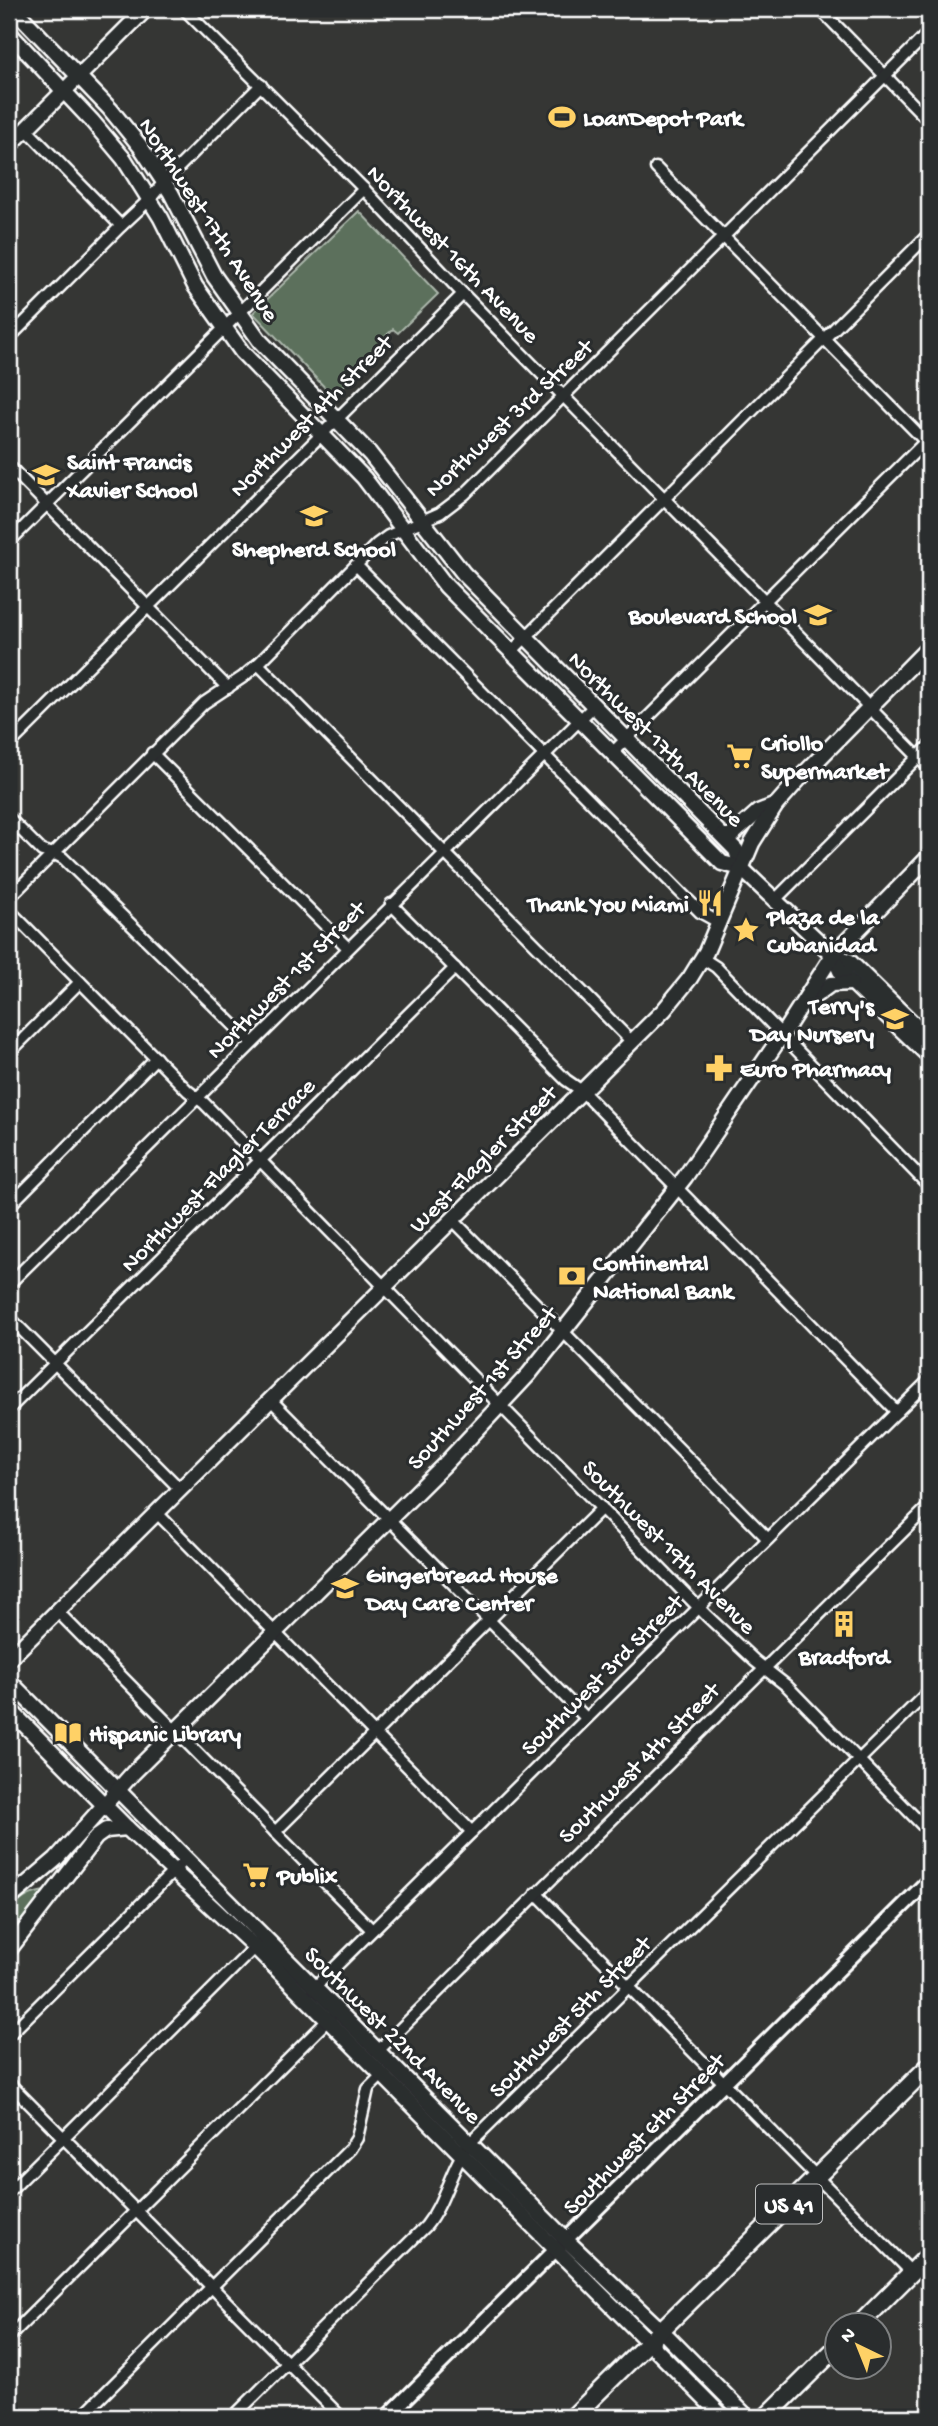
<svg xmlns="http://www.w3.org/2000/svg" width="938" height="2426" font-family="'Gochi Hand',sans-serif">
  <rect width="100%" height="100%" fill="#353634"/>
  <filter id="ink" filterUnits="userSpaceOnUse"><feTurbulence type="fractalNoise" baseFrequency=".0143" numOctaves="2"/><feDisplacementMap in="SourceGraphic" scale="14" xChannelSelector="R" yChannelSelector="G"/><feConvolveMatrix kernelMatrix="1 2 1 2 8 2 1 2 1" color-interpolation-filters="sRGB"/></filter>
  <g filter="url(#ink)">
    <g fill="#5b705b" stroke="#adb8ad" stroke-width="2">
      <path d="M359 211 438 294 398 333 393 329 384 338 388 343 333 396 253 313Z"/>
      <path d="M46 1891 11 1940 9 1939C9 1911 15 1895 46 1891Z"/>
    </g>
    <g fill="none" stroke-linecap="round" stroke-linejoin="round">
      <defs>
        <g id="minor">
          <path d="M184 9 364 189 463 294 929 768"/>
          <path d="M820 9 929 121"/>
          <path d="M26 129 121 226"/>
          <path d="M656 168 929 445"/>
          <path d="M9 338 121 226 150 199 164 182 261 85"/>
          <path d="M9 466 228 688"/>
          <path d="M9 542 364 189"/>
          <path d="M356 565 700 912 720 923"/>
          <path d="M511 652 929 234"/>
          <path d="M258 664 632 1042"/>
          <path d="M9 745 463 294"/>
          <path d="M152 753 347 947"/>
          <path d="M611 754 929 438"/>
          <path d="M9 818 42 851 55 854 63 858 251 1042"/>
          <path d="M9 898 204 703 243 677 258 664 377 544 388 536 440 513 465 494 929 32"/>
          <path d="M776 899 929 746"/>
          <path d="M391 904 566 1080 582 1091 897 1412"/>
          <path d="M9 910 188 1091 204 1103 707 1616 755 1661 787 1686 929 1832"/>
          <path d="M702 958 716 967 929 1186"/>
          <path d="M9 1053 80 982"/>
          <path d="M9 1206 156 1058"/>
          <path d="M452 1219 768 1539"/>
          <path d="M9 1284 594 706"/>
          <path d="M9 1317 180 1489"/>
          <path d="M270 1399 586 1718"/>
          <path d="M9 1409 455 968"/>
          <path d="M157 1513 472 1832"/>
          <path d="M57 1611 372 1930"/>
          <path d="M275 1832 602 1508"/>
          <path d="M536 1893 912 2273"/>
          <path d="M312 1990 929 1380"/>
          <path d="M9 2035 186 1859"/>
          <path d="M379 2050 929 1506"/>
          <path d="M9 2083 341 2417"/>
          <path d="M9 2192 257 1945"/>
          <path d="M9 2337 331 2017"/>
          <path d="M81 2417 350 2149 357 2138 368 2089 382 2075"/>
          <path d="M233 2417 426 2226C446 2201 450 2168 470 2143L929 1691"/>
        </g>
        <path id="tertiary" d="M387 2417 929 1880"/>
        <g id="secondary">
          <path d="M14 9 110 109 140 146 171 193 214 276 260 341 370 454 464 574 736 850 741 868"/>
          <path d="M9 33 92 121 124 159 161 218 195 286 242 352 364 478 446 586 722 863 741 868 833 955 849 961 929 1039"/>
          <path d="M9 146 146 9"/>
          <path d="M723 836H731L758 812 776 805"/>
          <path d="M833 955 840 971 929 1056"/>
          <path d="M806 1002 831 984 851 983"/>
          <path d="M9 1659 664 1010 690 978 706 952 752 843 776 805 799 779 929 647"/>
          <path d="M9 1681 565 2239 668 2337 747 2417"/>
          <path d="M9 1709 127 1828 255 1947 723 2417"/>
          <path d="M9 1899 56 1859 133 1773 444 1465 529 1374 685 1177 782 1035 833 955 929 857"/>
          <path d="M9 1950 96 1837 106 1830 127 1828"/>
        </g>
        <g id="primary">
          <path d="M860 2324 929 2255"/>
          <path d="M573 2417 929 2066"/>
          <path d="M766 2417 836 2348"/>
        </g>
      </defs>
      <use href="#minor" stroke="#fff" stroke-width="15"/>
      <use href="#tertiary" stroke="#fff" stroke-width="18"/>
      <use href="#secondary" stroke="#fff" stroke-width="19"/>
      <use href="#primary" stroke="#fff" stroke-width="21"/>
      <use href="#minor" stroke="#2a2d2e" stroke-width="10"/>
      <use href="#tertiary" stroke="#2a2d2e" stroke-width="12"/>
      <use href="#secondary" stroke="#2a2d2e" stroke-width="14"/>
      <use href="#primary" stroke="#2a2d2e" stroke-width="16"/>
    </g>
  </g>
  <defs>
    <symbol id="stadium-bare" viewBox="-9 -9 18 18"><path d="M0-5a6.5 5 0 1 0 0 10a6.5 5 0 1 0 0-10ZM-3.5-1.8h7v3.6h-7Z" fill="#ffd166" stroke="#2a2d2e" stroke-width="2.5" paint-order="stroke"/></symbol>
    <symbol id="school-bare" viewBox="-9 -9 18 18"><path d="M0-5L7-2L0 1L-7-2ZM-4 1L0 2.5L4 1V4Q0 6-4 4Z" fill="#ffd166" stroke="#2a2d2e" stroke-width="2.5" paint-order="stroke"/></symbol>
    <symbol id="supermarket-bare" viewBox="-9 -9 18 18"><path d="M-6-5.5h2.5l.6 2H6L4.5 2H-2.5L-4.4-4H-6ZM-1.5 3.2a1.3 1.3 0 1 0 .1 0ZM3 3.2a1.3 1.3 0 1 0 .1 0Z" fill="#ffd166" stroke="#2a2d2e" stroke-width="2.5" paint-order="stroke"/></symbol>
    <symbol id="restaurant-bare" viewBox="-9 -9 18 18"><path d="M-5-6h1v4h1v-4h1v4h1v-4h1v5L-1.5 .5V6h-2V.5L-5-1ZM5-6V6H3V1.5H1.5Q1.5-4 5-6Z" fill="#ffd166" stroke="#2a2d2e" stroke-width="2.5" paint-order="stroke"/></symbol>
    <symbol id="sight-bare" viewBox="-9 -9 18 18"><path d="M0-6L1.8-2.2L6-1.7L2.9 1.2L3.7 5.4L0 3.3L-3.7 5.4L-2.9 1.2L-6-1.7L-1.8-2.2Z" fill="#ffd166" stroke="#2a2d2e" stroke-width="2.5" paint-order="stroke"/></symbol>
    <symbol id="pharmacy-bare" viewBox="-9 -9 18 18"><path d="M-2-6h4v4h4v4h-4v4h-4v-4h-4v-4h4Z" fill="#ffd166" stroke="#2a2d2e" stroke-width="2.5" paint-order="stroke"/></symbol>
    <symbol id="bank-bare" viewBox="-9 -9 18 18"><path d="M-6-4H6V4H-6ZM0-2.3a2.3 2.3 0 1 0 0 4.6a2.3 2.3 0 1 0 0-4.6Z" fill="#ffd166" stroke="#2a2d2e" stroke-width="2.5" paint-order="stroke"/></symbol>
    <symbol id="building-bare" viewBox="-9 -9 18 18"><path d="M-4-6H4V6H1V3H-1V6H-4ZM-2.5-4.3h1.7v1.8h-1.7ZM.8-4.3h1.7v1.8H.8ZM-2.5-1h1.7V.8h-1.7ZM.8-1h1.7V.8H.8Z" fill="#ffd166" stroke="#2a2d2e" stroke-width="2.5" paint-order="stroke"/></symbol>
    <symbol id="library-bare" viewBox="-9 -9 18 18"><path d="M-6-4Q-3-5.5-.7-3.5V5Q-3 3-6 4ZM6-4Q3-5.5 .7-3.5V5Q3 3 6 4Z" fill="#ffd166" stroke="#2a2d2e" stroke-width="2.5" paint-order="stroke"/></symbol>
  </defs>
  <g fill-rule="evenodd">
    <use href="#stadium-bare" x="543" y="98" width="38" height="38"/>
    <use href="#school-bare" x="27" y="456" width="38" height="38"/>
    <use href="#school-bare" x="295" y="497" width="38" height="38"/>
    <use href="#school-bare" x="799" y="596" width="38" height="38"/>
    <use href="#supermarket-bare" x="721" y="737" width="38" height="38"/>
    <use href="#restaurant-bare" x="691" y="884" width="38" height="38"/>
    <use href="#sight-bare" x="727" y="911" width="38" height="38"/>
    <use href="#school-bare" x="876" y="1000" width="38" height="38"/>
    <use href="#pharmacy-bare" x="700" y="1049" width="38" height="38"/>
    <use href="#bank-bare" x="553" y="1257" width="38" height="38"/>
    <use href="#school-bare" x="326" y="1569" width="38" height="38"/>
    <use href="#building-bare" x="825" y="1605" width="38" height="38"/>
    <use href="#library-bare" x="49" y="1714" width="38" height="38"/>
    <use href="#supermarket-bare" x="237" y="1856" width="38" height="38"/>
  </g>
  <g text-anchor="middle" stroke-width="6" stroke-linejoin="round" paint-order="stroke">
    <rect fill="#2a2d2e" stroke="#bfc0c0" stroke-width="2" x="756" y="2184.5" width="66" height="39" rx="5"/>
    <g font-size="23" font-weight="bold" fill="#fff">
      <text x="789" y="2212">US 41</text>
    </g>
    <g font-size="24" font-weight="bold" fill="#fff" stroke="#2a2d2e" text-anchor="start">
      <text x="583" y="125">LoanDepot Park</text>
      <text x="67" y="469">Saint Francis<tspan x="67" dy="28">Xavier School</tspan></text>
      <text x="314" y="556" text-anchor="middle">Shepherd School</text>
      <text x="797" y="623" text-anchor="end">Boulevard School</text>
      <text x="761" y="750">Criollo<tspan x="761" dy="28">Supermarket</tspan></text>
      <text x="689" y="911" text-anchor="end">Thank You Miami</text>
      <text x="767" y="924">Plaza de la<tspan x="767" dy="28">Cubanidad</tspan></text>
      <text x="874" y="1013" text-anchor="end">Terry's<tspan x="874" dy="28">Day Nursery</tspan></text>
      <text x="740" y="1076">Euro Pharmacy</text>
      <text x="593" y="1270">Continental<tspan x="593" dy="28">National Bank</tspan></text>
      <text x="366" y="1582">Gingerbread House<tspan x="366" dy="28">Day Care Center</tspan></text>
      <text x="844" y="1664" text-anchor="middle">Bradford</text>
      <text x="89" y="1741">Hispanic Library</text>
      <text x="277" y="1883">Publix</text>
    </g>
    <g font-size="24" fill="#fff" stroke="#2a2d2e">
      <text transform="translate(210 219) rotate(57)" y="8">Northwest 17th Avenue</text>
      <text transform="translate(454 253) rotate(46)" y="8">Northwest 16th Avenue</text>
      <text transform="translate(310 415) rotate(-45)" y="8">Northwest 4th Street</text>
      <text transform="translate(508 417) rotate(-43)" y="8">Northwest 3rd Street</text>
      <text transform="translate(657 738) rotate(45)" y="8">Northwest 17th Avenue</text>
      <text transform="translate(285 979) rotate(-45)" y="8">Northwest 1st Street</text>
      <text transform="translate(482 1158) rotate(-45)" y="8">West Flagler Street</text>
      <text transform="translate(217 1174) rotate(-45)" y="8">Northwest Flagler Terrace</text>
      <text transform="translate(481 1387) rotate(-48)" y="8">Southwest 1st Street</text>
      <text transform="translate(670 1546) rotate(45)" y="8">Southwest 19th Avenue</text>
      <text transform="translate(601 1674) rotate(-45)" y="8">Southwest 3rd Street</text>
      <text transform="translate(638 1762) rotate(-45)" y="8">Southwest 4th Street</text>
      <text transform="translate(569 2016) rotate(-45)" y="8">Southwest 5th Street</text>
      <text transform="translate(394 2034) rotate(45)" y="8">Southwest 22nd Avenue</text>
      <text transform="translate(643 2133) rotate(-45)" y="8">Southwest 6th Street</text>
    </g>
  </g>
  <rect width="938" height="2426" fill="none" stroke="#2a2d2e" stroke-width="35"/>
  <rect x="18" y="18" width="903" height="2391" fill="none" stroke="#fff" stroke-width="2.5" filter="url(#ink)"/>
  <g transform="translate(858 2346) rotate(317)"><circle r="33" fill="#2a2d2e" stroke="#7f8182" stroke-width="2"/>
  <path d="M0-5L12 26L0 18L-12 26Z" fill="#ffd166"/>
  <text y="-10" font-size="19" font-weight="bold" text-anchor="middle" fill="#ffffff">N</text>
  </g>
</svg>
